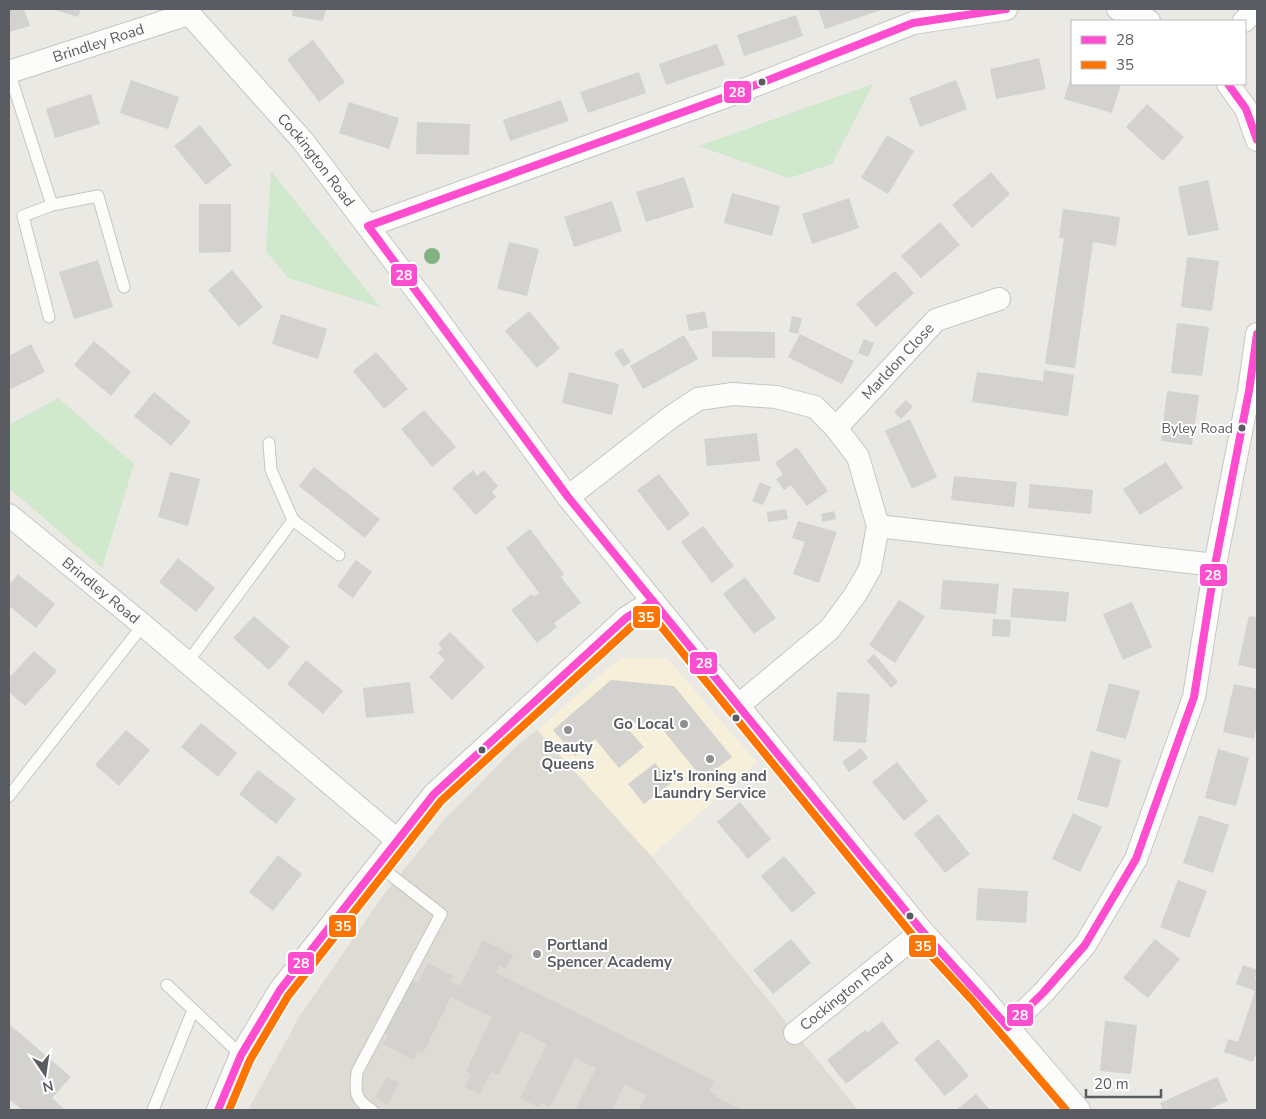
<svg xmlns="http://www.w3.org/2000/svg" width="1266" height="1119" font-family="'Nunito Sans',sans-serif">
  <rect width="100%" height="100%" fill="#eae9e3"/>
  <path fill="#f6f0da" d="M620 658H667L757 763 651 856 537 730Z"/>
  <path fill="#dddbd3" d="M537 730 651 856 858 1110H248L301 1014 385 893 444 820 517 746Z"/>
  <g fill="#d0e8cc">
    <path d="M873 84 832 164 789 178 699 146Z"/>
    <path d="M271 171 380 307 288 278 266 251Z"/>
    <path d="M58 398 134 464 102 568 9 488V425Z"/>
  </g>
  <g fill="#d3d2ce">
    <path d="M9 9H24L30 26 9 32Z"/>
    <path d="M52 9H81L78 17Z"/>
    <path d="M293 9H326L323 21 292 16Z"/>
    <path d="M818 9H884L825 29Z"/>
    <path d="M796 15 803 36 744 56 737 35Z"/>
    <path d="M313 40 345 82 319 102 287 59Z"/>
    <path d="M717 44 725 65 666 85 659 64Z"/>
    <path d="M1039 58 1046 89 996 99 990 69Z"/>
    <path d="M639 72 646 93 588 113 580 92Z"/>
    <path d="M1072 74V84H1121L1112 113 1064 99Z"/>
    <path d="M131 80 179 97 168 129 120 113Z"/>
    <path d="M956 80 967 109 920 127 909 98Z"/>
    <path d="M91 94 100 124 55 138 46 109Z"/>
    <path d="M561 100 569 121 510 141 503 120Z"/>
    <path d="M349 102 399 118 389 149 339 133Z"/>
    <path d="M1147 104 1184 137 1163 161 1126 127Z"/>
    <path d="M417 122 470 124 469 155 416 154Z"/>
    <path d="M200 125 232 165 206 185 174 146Z"/>
    <path d="M887 135 914 151 888 194 861 178Z"/>
    <path d="M991 172 1010 194 972 228 952 205Z"/>
    <path d="M684 177 694 207 646 222 636 192Z"/>
    <path d="M1208 180 1219 230 1188 236 1178 187Z"/>
    <path d="M732 193 780 206 772 236 724 223Z"/>
    <path d="M849 198 859 228 812 244 802 214Z"/>
    <path d="M612 201 622 231 574 247 564 217Z"/>
    <path d="M199 204H231V252L199 253Z"/>
    <path d="M1063 209 1120 217 1116 246 1093 242 1075 368 1045 364 1064 238H1059Z"/>
    <path d="M940 222 960 245 921 278 901 256Z"/>
    <path d="M509 242 539 249 527 296 497 289Z"/>
    <path d="M1187 257 1219 261 1212 311 1181 307Z"/>
    <path d="M98 260 113 307 74 319 59 272Z"/>
    <path d="M232 270 263 307 239 327 208 290Z"/>
    <path d="M895 271 914 293 876 327 856 304Z"/>
    <path d="M529 311 560 348 537 368 505 331Z"/>
    <path d="M705 311 708 328 689 331 686 315Z"/>
    <path d="M281 314 327 329 318 359 272 344Z"/>
    <path d="M792 316 802 318 798 334 789 332Z"/>
    <path d="M1177 323 1209 327 1202 376 1171 373Z"/>
    <path d="M712 331 775 332V358L712 357Z"/>
    <path d="M800 334 854 361 842 384 788 357Z"/>
    <path d="M684 335 698 359 643 389 630 366Z"/>
    <path d="M864 339 874 343 868 357 858 353Z"/>
    <path d="M94 341 131 372 111 396 74 365Z"/>
    <path d="M31 344 45 372 9 390V356Z"/>
    <path d="M622 348 631 362 623 367 614 353Z"/>
    <path d="M376 352 408 389 384 409 353 371Z"/>
    <path d="M1044 370 1074 375 1068 416 972 402 977 372 1043 381Z"/>
    <path d="M569 372 619 384 612 415 562 403Z"/>
    <path d="M1167 391 1199 395 1192 445 1161 441Z"/>
    <path d="M154 392 191 422 171 446 134 416Z"/>
    <path d="M906 400 913 407 901 419 894 412Z"/>
    <path d="M424 410 456 447 432 467 401 429Z"/>
    <path d="M910 419 937 477 912 489 885 431Z"/>
    <path d="M757 433 760 461 707 466 704 439Z"/>
    <path d="M797 447 828 491 807 506 791 485 784 490 776 479 783 474 775 463Z"/>
    <path d="M1166 462 1183 488 1140 515 1123 489Z"/>
    <path d="M314 467 380 519 365 538 299 486Z"/>
    <path d="M473 470 477 476 484 470 498 486 492 492 496 497 476 515 452 488Z"/>
    <path d="M170 472 200 479 188 526 158 517Z"/>
    <path d="M659 474 690 514 668 531 637 490Z"/>
    <path d="M954 476 1017 482 1014 507 951 500Z"/>
    <path d="M760 482 771 487 763 505 752 501Z"/>
    <path d="M1030 484 1093 490 1091 514 1028 508Z"/>
    <path d="M786 509 788 519 768 522 767 512Z"/>
    <path d="M834 511 836 519 823 522 821 514Z"/>
    <path d="M798 521 837 532 819 583 793 574 805 542 792 538Z"/>
    <path d="M703 526 734 566 712 583 681 542Z"/>
    <path d="M530 529 564 574 561 577 581 603 554 623 557 627 537 643 511 610 532 594 534 597 539 593 506 548Z"/>
    <path d="M178 558 215 588 196 612 159 582Z"/>
    <path d="M356 560 372 572 353 598 337 586Z"/>
    <path d="M18 574 55 604 36 628 9 606V585Z"/>
    <path d="M745 577 776 618 754 634 723 594Z"/>
    <path d="M943 580 999 584 996 614 940 609Z"/>
    <path d="M1013 588 1069 592 1066 622 1010 617Z"/>
    <path d="M899 600 925 616 895 663 869 645Z"/>
    <path d="M1132 602 1152 647 1123 660 1103 614Z"/>
    <path d="M254 616 290 647 269 670 233 638Z"/>
    <path d="M1249 616 1257 617V669L1238 665Z"/>
    <path d="M993 619 1011 620 1010 637 992 636Z"/>
    <path d="M450 632 485 667 452 700 429 677 445 660 438 653 442 648 438 644Z"/>
    <path d="M34 651 57 671 25 706 9 692V678Z"/>
    <path d="M874 654 898 682 891 688 867 661Z"/>
    <path d="M306 660 343 691 323 714 287 684Z"/>
    <path d="M611 680 674 686 732 757 703 779 658 724 622 722 644 747 619 768 595 739 575 756 553 730Z"/>
    <path d="M410 682 414 713 366 718 363 688Z"/>
    <path d="M1109 683 1140 691 1126 739 1096 731Z"/>
    <path d="M1234 684 1257 689V725L1254 739 1223 732Z"/>
    <path d="M837 692 870 694 866 743 833 741Z"/>
    <path d="M201 723 237 753 218 777 181 747Z"/>
    <path d="M126 730 150 750 119 786 95 765Z"/>
    <path d="M861 748 868 758 849 772 842 762Z"/>
    <path d="M1218 749 1249 758 1236 806 1205 798Z"/>
    <path d="M1091 751 1121 760 1108 808 1077 800Z"/>
    <path d="M897 762 928 801 904 821 872 782Z"/>
    <path d="M655 763 671 783 644 804 628 784Z"/>
    <path d="M258 770 296 799 276 824 239 794Z"/>
    <path d="M740 802 771 839 748 859 717 822Z"/>
    <path d="M1073 813 1102 827 1080 872 1052 859Z"/>
    <path d="M938 814 970 854 945 873 914 834Z"/>
    <path d="M1199 815 1229 825 1213 873 1183 863Z"/>
    <path d="M278 855 302 874 273 911 249 892Z"/>
    <path d="M784 856 816 893 792 913 761 876Z"/>
    <path d="M1178 880 1207 891 1189 938 1160 927Z"/>
    <path d="M978 888 1028 891 1026 923 976 920Z"/>
    <path d="M791 939 811 963 773 994 753 970Z"/>
    <path d="M1155 939 1180 959 1148 998 1123 978Z"/>
    <path d="M483 940 513 955 506 969 499 966 496 973 714 1081 709 1091 717 1095 716 1097 743 1110H677L674 1109 673 1110H638L646 1095 625 1084 612 1110H575L596 1068 575 1058 550 1107 541 1103 538 1107 520 1098 547 1044 521 1031 499 1075 491 1072 480 1094 465 1087 472 1074 466 1071 492 1017 451 997 423 1053 418 1051 414 1060 383 1044 388 1035 382 1032 409 978 418 983 428 963 453 976 451 981 460 986Z"/>
    <path d="M1243 965 1257 970 1255 980 1257 981V1051L1253 1062 1224 1052 1228 1039 1238 1042 1255 991 1236 984Z"/>
    <path d="M882 1021 899 1043 846 1084 827 1060 865 1030 868 1032Z"/>
    <path d="M1105 1021 1137 1025 1131 1074 1100 1071Z"/>
    <path d="M9 1024 71 1077 52 1098 65 1110H22L9 1099Z"/>
    <path d="M938 1039 969 1076 945 1096 914 1059Z"/>
    <path d="M387 1077 399 1083 388 1105 375 1098Z"/>
    <path d="M1217 1077 1228 1101 1207 1110H1163L1160 1103Z"/>
    <path d="M976 1094 990 1110H956Z"/>
  </g>
  <g fill="none" stroke-linecap="round" stroke-linejoin="round">
    <defs>
      <g id="lane">
        <path d="M9 72 52 205"/>
        <path d="M49 317 23 216 52 205 98 196 124 287"/>
        <path d="M269 443 271 470 293 520 339 555"/>
        <path d="M187 663 293 520"/>
        <path d="M9 796 143 625"/>
        <path d="M167 985 241 1055"/>
        <path d="M153 1110 193 1010"/>
        <path d="M372 1110C354 1100 355 1091 357 1072L441 914 378 865"/>
      </g>
      <g id="street">
        <path id="s1" d="M185 9 303 141 422 298 568 497 922 931 978 992 1079 1110"/>
        <path d="M1118 9 1149 21"/>
        <path d="M1244 21 1256 9"/>
        <path id="s2" d="M9 72 188 14"/>
        <path d="M1228 84 1246 109 1257 140"/>
        <path d="M368 226 733 94 913 23 1006 9"/>
        <path id="s3" d="M836 428 936 320 999 299"/>
        <path d="M568 497 671 417 698 399 733 394 776 397 815 407 836 428 858 457 878 526 870 569 855 595 830 629 739 705"/>
        <path id="s4" d="M9 515 143 625 397 840"/>
        <path d="M878 526 1215 565"/>
        <path d="M1008 1027 1043 993 1085 945 1136 859 1194 697 1215 565 1249 391 1257 334"/>
        <path id="s5" d="M795 1033 922 931"/>
        <path d="M218 1110 241 1055 280 990 434 794 626 618 653 601"/>
      </g>
    </defs>
    <use href="#lane" stroke="#c6c6c4" stroke-width="13"/>
    <use href="#street" stroke="#c6c6c4" stroke-width="24"/>
    <use href="#lane" stroke="#fcfcfb" stroke-width="11"/>
    <use href="#street" stroke="#fcfcfb" stroke-width="22"/>
    <defs>
      <g id="bus-1">
        <path d="M1006 9 913 23 733 94 368 226 568 497 922 931 1008 1027 1043 993 1085 945 1136 859 1194 697 1215 565 1249 391 1257 334"/>
        <path d="M1228 84 1246 109 1257 140"/>
        <path d="M218 1110 241 1055 280 990 434 794 626 618 653 601"/>
      </g>
      <path id="bus-2" d="M229 1110 250 1060 288 996 441 801 632 626 651 614 914 937 971 999 1066 1110"/>
    </defs>
    <use href="#bus-1" stroke="#fff" stroke-width="11"/>
    <use href="#bus-2" stroke="#fff" stroke-width="11"/>
    <use href="#bus-1" stroke="#ff4dcf" stroke-width="8"/>
    <use href="#bus-2" stroke="#ff7300" stroke-width="8"/>
  </g>
  <circle fill="#83b282" cx="432" cy="256" r="8"/>
  <g fill="#595d62" stroke="#fff" stroke-width="2">
    <circle cx="762" cy="82" r="4.5"/>
    <circle cx="1242" cy="428" r="4.5"/>
    <circle cx="736" cy="718" r="4.5"/>
    <circle cx="482" cy="750" r="4.5"/>
    <circle cx="910" cy="916" r="4.5"/>
  </g>
  <g fill="#8c8e8f" stroke="#fff" stroke-width="2">
    <circle cx="684" cy="724" r="5"/>
    <circle cx="568" cy="730" r="5"/>
    <circle cx="710" cy="759" r="5"/>
    <circle cx="537" cy="954" r="5"/>
  </g>
  <g text-anchor="middle" stroke-width="4" stroke-linejoin="round" paint-order="stroke">
    <g font-size="14" fill="#595d62" stroke="#fff" text-anchor="end">
      <text x="1233" y="433">Byley Road</text>
    </g>
    <g font-size="15" fill="#595d62" stroke="#fff">
      <text dy="5" stroke="none"><textPath href="#s2" startOffset="94">Brindley Road</textPath></text>
      <text dy="5" stroke="none"><textPath href="#s1" startOffset="200">Cockington Road</textPath></text>
      <text dy="5" stroke="none"><textPath href="#s3" startOffset="91">Marldon Close</textPath></text>
      <text dy="5" stroke="none"><textPath href="#s4" startOffset="119">Brindley Road</textPath></text>
      <text dy="5" stroke="none"><textPath href="#s5" startOffset="66">Cockington Road</textPath></text>
    </g>
    <g font-size="15" font-weight="bold" fill="#595d62" stroke="#fff">
      <text x="674" y="729" text-anchor="end">Go Local</text>
      <text x="568" y="752">Beauty<tspan x="568" dy="17">Queens</tspan></text>
      <text x="710" y="781">Liz's Ironing and<tspan x="710" dy="17">Laundry Service</tspan></text>
      <text x="547" y="950" text-anchor="start">Portland<tspan x="547" dy="17">Spencer Academy</tspan></text>
    </g>
  </g>
  <g stroke="#fff" stroke-width="2">
    <rect x="723" y="80" width="29" height="24" rx="5" fill="#ff4dcf"/>
    <rect x="390" y="263" width="28" height="24" rx="5" fill="#ff4dcf"/>
    <rect x="1199" y="563" width="29" height="24" rx="5" fill="#ff4dcf"/>
    <rect x="632" y="605" width="29" height="24" rx="5" fill="#ff7300"/>
    <rect x="689" y="651" width="29" height="24" rx="5" fill="#ff4dcf"/>
    <rect x="328" y="914" width="29" height="24" rx="5" fill="#ff7300"/>
    <rect x="908" y="934" width="29" height="24" rx="5" fill="#ff7300"/>
    <rect x="287" y="951" width="28" height="24" rx="5" fill="#ff4dcf"/>
    <rect x="1006" y="1003" width="28" height="24" rx="5" fill="#ff4dcf"/>
  </g>
  <g font-size="14" text-anchor="middle" font-weight="bold" fill="#fff">
    <text x="737" y="97">28</text>
    <text x="404" y="280">28</text>
    <text x="1213" y="580">28</text>
    <text x="646" y="622">35</text>
    <text x="704" y="668">28</text>
    <text x="343" y="931">35</text>
    <text x="923" y="951">35</text>
    <text x="301" y="968">28</text>
    <text x="1020" y="1020">28</text>
  </g>
  <rect width="1266" height="1119" fill="none" stroke="#595d62" stroke-width="20"/>
  <rect x="1071" y="20" width="175" height="65" fill="#ffffff" stroke="#bdbec0"/>
  <rect x="1081" y="36" width="25" height="8" fill="#ff4dcf" stroke="#bdbec0"/>
  <text x="1116" y="45" font-size="15" fill="#595d62">28</text>
  <rect x="1081" y="61" width="25" height="8" fill="#ff7300" stroke="#bdbec0"/>
  <text x="1116" y="70" font-size="15" fill="#595d62">35</text>
  <g transform="translate(45 1074) rotate(167)" stroke="#ffffff" stroke-width="4" paint-order="stroke">
  <path d="M0-4L9 19L0 12L-9 19Z" fill="#595d62"/>
  <text y="-8" font-size="14" font-weight="bold" text-anchor="middle" fill="#595d62">N</text>
  </g>
  <path d="M1086 1089v8h75v-8" fill="none" stroke="#595d62" stroke-width="2.5"/>
  <text x="1094" y="1089" font-size="15" fill="#595d62" stroke="#ffffff" stroke-width="4" paint-order="stroke">20 m</text>
</svg>
